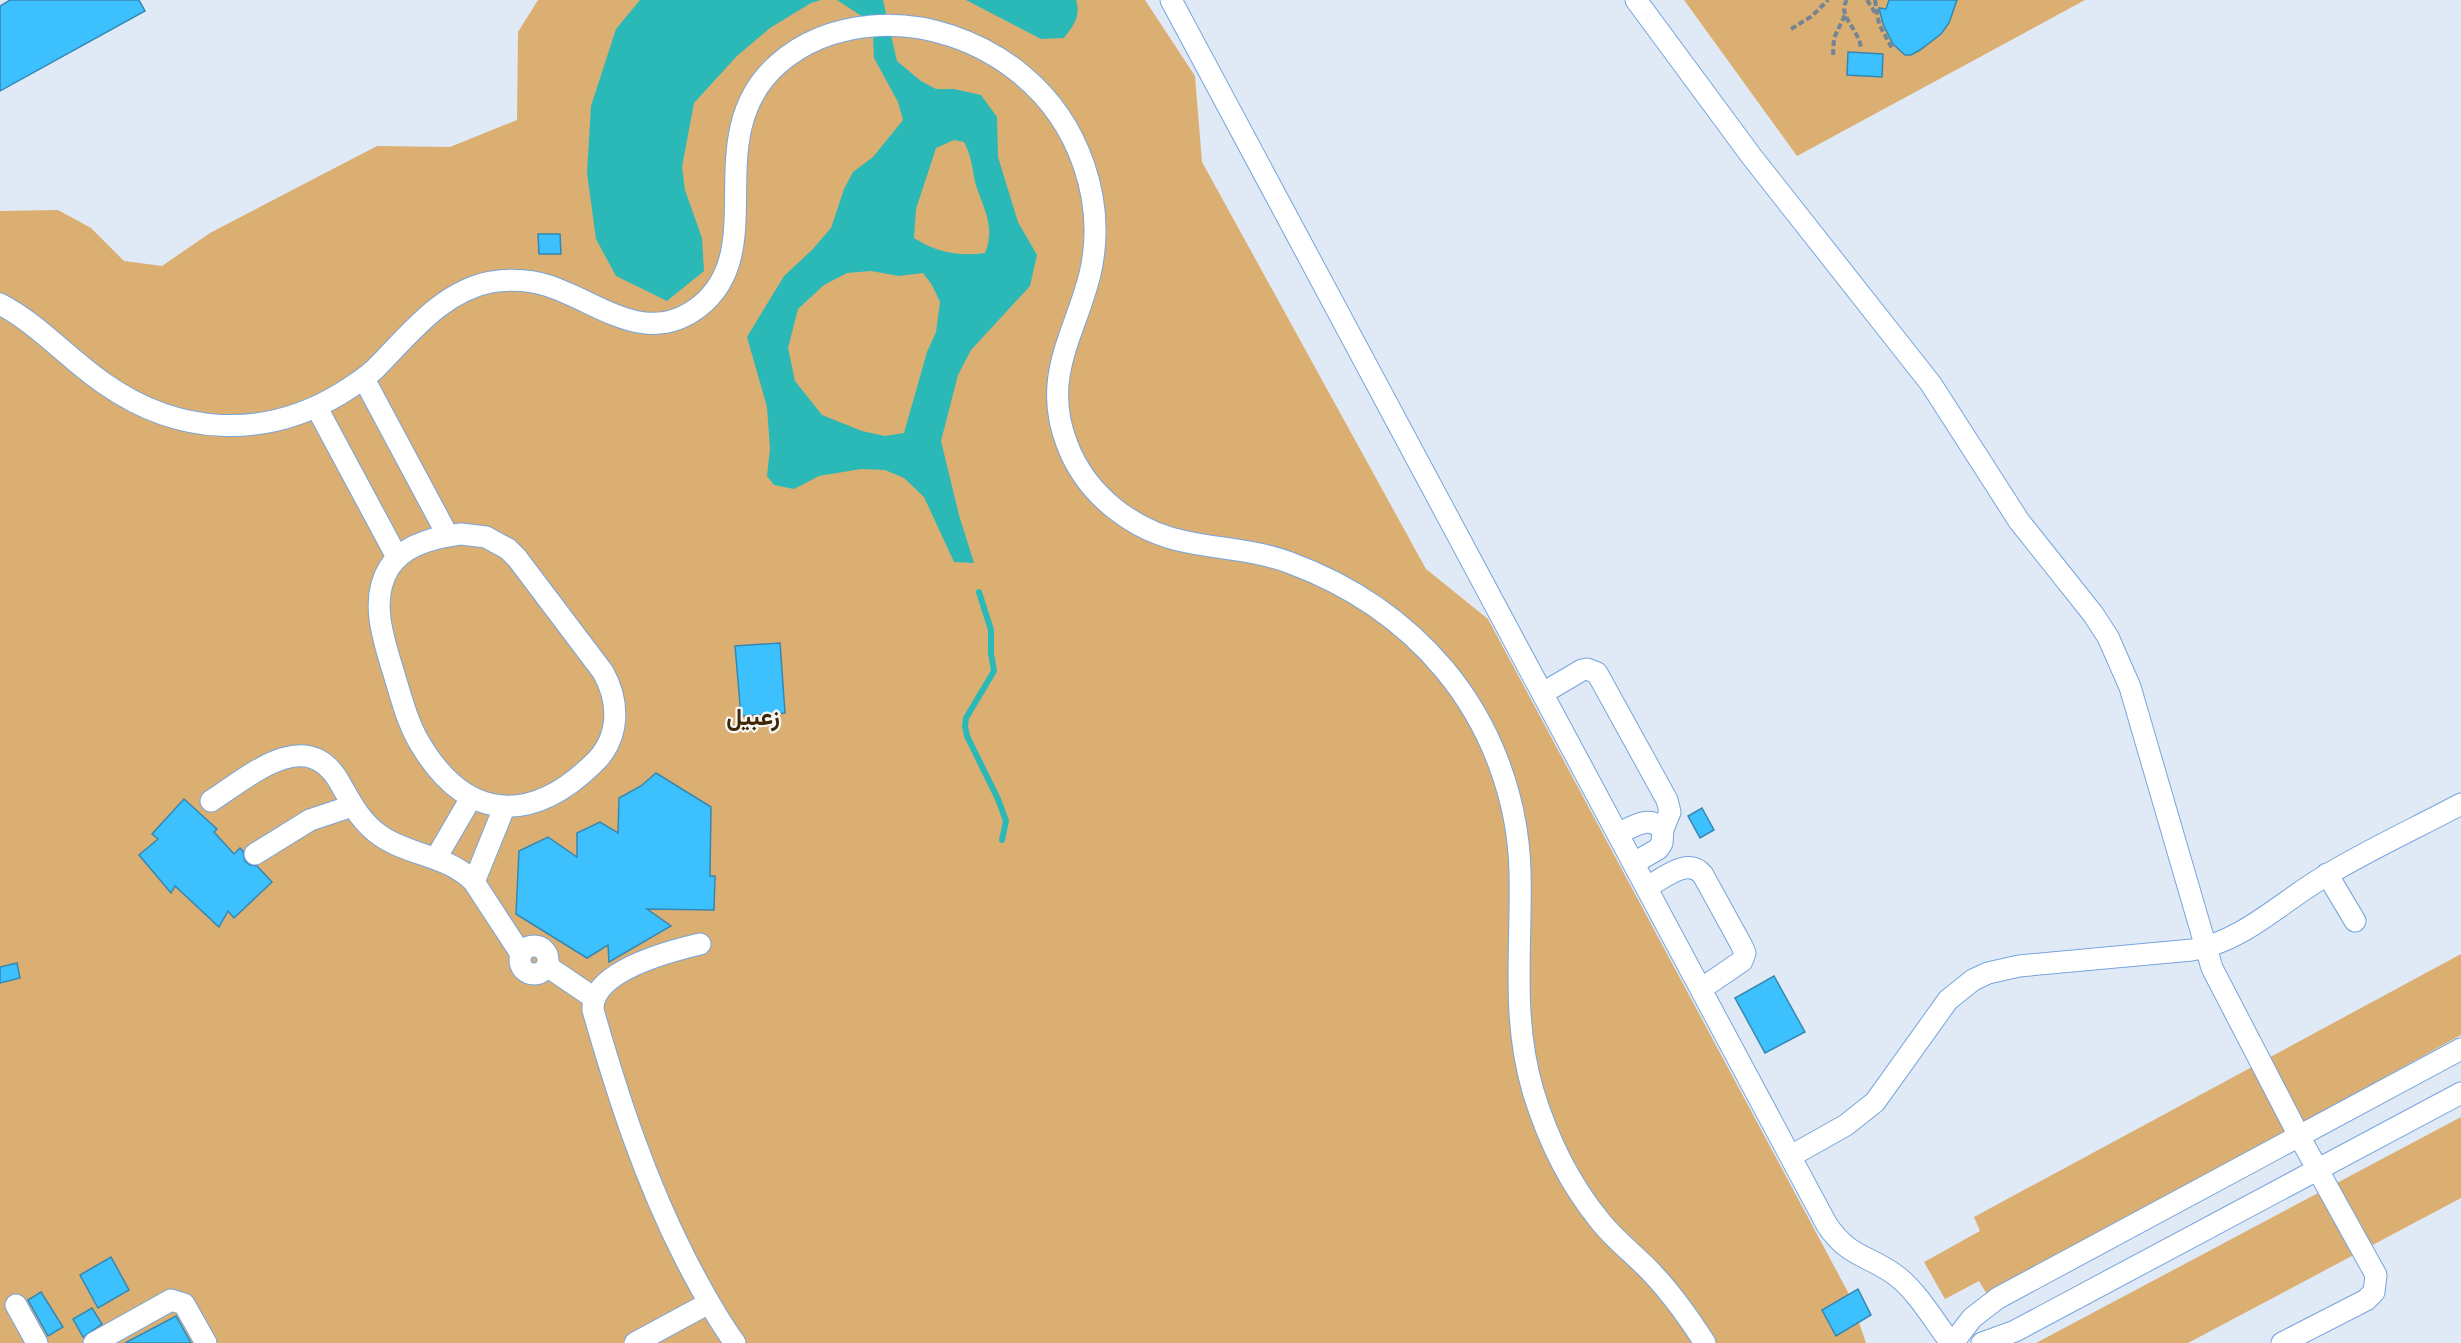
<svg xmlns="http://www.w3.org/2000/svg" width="2461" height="1343" font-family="Helvetica,Vazirmatn,sans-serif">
  <rect width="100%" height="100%" fill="#e0eaf6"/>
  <g fill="#dbae71">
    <path d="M538 0H1145L1195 76 1202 162 1426 569 1488 619 1850 1296 1866 1343H0V211L58 210 91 228 124 261 162 266 210 233 377 146 450 147 517 120 518 32Z"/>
    <path d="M1684 0H2085L1797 156Z"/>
    <path d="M2461 954V1035L1988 1296 1979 1281 1945 1299 1924 1262 1980 1231 1974 1217Z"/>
    <path d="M2461 1117V1198L2188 1343H2036Z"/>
  </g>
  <g fill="#2bb9b8" fill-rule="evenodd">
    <path d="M640 0H821L811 3 770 28 737 56 694 103 682 167 685 190 702 238 704 271 667 301 616 276 596 239 587 173 591 106 616 29Z"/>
    <path d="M837 0H883L897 61 921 81 936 89H954L981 95 997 117 998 157 1018 222 1037 255 1030 286 971 350 958 375 941 441 959 515 974 563 954 562 924 497 904 478 885 470 861 469 819 476 794 489 774 485 767 476 770 449 767 407 747 337 784 276 812 250 831 228 844 189 853 172 873 157 903 120 898 102 874 58 873 36 866 19ZM954 140 964 142C971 155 972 167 975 182 983 209 996 225 985 253 959 257 936 252 914 238L916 209 936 148ZM871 271 899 276 923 273 932 285 940 302 936 332 927 352 904 433 885 436 862 431 822 415 795 381 788 348 798 309 824 285 847 273Z"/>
    <path d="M966 0H1076C1081 16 1074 25 1064 38L1041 39Z"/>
  </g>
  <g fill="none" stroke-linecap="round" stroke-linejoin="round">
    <path stroke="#2bb9b8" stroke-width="6" d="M979 592 991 630V653L994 671 966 718 965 726 967 736 998 799 1006 821 1002 840"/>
  </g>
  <g fill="#3cc0fe" stroke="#3787b0" stroke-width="1.5">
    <path d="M10 0H139L145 11 0 91V6Z"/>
    <path d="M1889 0H1957L1949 23 1941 34 1920 50 1911 55H1905L1893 44 1883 24 1879 8 1886 9Z"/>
    <path d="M1848 52 1883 54 1882 77 1847 75Z"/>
    <path d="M538 234H560L561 254H539Z"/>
    <path d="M780 643 785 713 741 716 735 646Z"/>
    <path d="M656 773 711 807 710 876H715L714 910 647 909 671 926 609 962 608 945 587 958 516 914 519 851 548 837 577 857V833L600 822 618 833 619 798 641 786Z"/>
    <path d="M184 799 217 829 214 832 234 854 240 848 243 851 245 861 250 865 257 866 272 882 234 918 228 911 219 927 175 886 171 893 139 855 158 839 152 834Z"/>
    <path d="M1702 808 1714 830 1700 838 1688 816Z"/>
    <path d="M17 963 20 978 0 983V967Z"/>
    <path d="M1774 976 1805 1032 1765 1053 1735 998Z"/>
    <path d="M111 1257 129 1290 98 1308 80 1275Z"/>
    <path d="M1858 1289 1871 1315 1836 1336 1822 1310Z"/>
    <path d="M41 1292 63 1327 48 1336 28 1300Z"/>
    <path d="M92 1308 102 1324 83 1337 73 1319Z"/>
    <path d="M176 1316 191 1343H125Z"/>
  </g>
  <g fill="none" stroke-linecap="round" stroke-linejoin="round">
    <defs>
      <g id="minor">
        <path d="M1171 0 1827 1225C1850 1259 1870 1255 1898 1277 1919 1294 1934 1321 1951 1343"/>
        <path d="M1636 0 1752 157 1931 384 2019 521 2093 614 2108 637 2130 687 2212 968 2299 1136 2376 1275 2374 1292 2366 1300 2282 1343"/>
        <path d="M0 304C40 325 68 359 105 384 178 435 263 440 340 394 353 386 364 379 375 369 409 335 442 291 491 282 510 279 531 280 549 286 600 303 647 348 700 306 772 248 697 136 778 64 804 41 838 29 872 26 925 21 981 41 1022 75 1079 122 1107 201 1090 274 1075 335 1041 377 1067 444 1086 495 1134 532 1187 542 1221 549 1255 550 1288 562 1348 584 1403 620 1444 669 1491 725 1518 798 1520 871 1522 947 1511 1016 1533 1091 1547 1137 1569 1183 1600 1221 1615 1240 1635 1255 1652 1273 1672 1294 1689 1318 1705 1343"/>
        <path d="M364 379 448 536"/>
        <path d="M317 408 397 557"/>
        <path d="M461 534 486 537 508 549 517 558 603 672C620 702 620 738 594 763 530 826 465 821 419 742 407 721 401 697 394 674 384 641 369 600 389 568 403 545 435 537 461 534Z"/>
        <path d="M1543 693 1582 670 1587 669 1597 673 1667 800 1670 812 1663 829 1662 843 1658 849 1634 863"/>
        <path d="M211 801C246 779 303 726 337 778 350 800 359 821 381 836 410 856 448 855 474 882L521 954"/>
        <path d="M1618 834C1634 826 1648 815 1663 829"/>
        <path d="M255 854 310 820 352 806"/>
        <path d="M436 858 471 798"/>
        <path d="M2327 874 2355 921"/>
        <path d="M474 882 504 808"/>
        <path d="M1647 887C1663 879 1688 856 1703 875L1742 946 1745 953 1742 961 1701 989"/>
        <path d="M700 944C670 951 591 971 593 1010 618 1097 645 1180 686 1260 701 1289 716 1317 735 1343"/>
        <circle cx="534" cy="960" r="14"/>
        <path d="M547 966 594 998"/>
        <path d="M1791 1156 1846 1125 1875 1102 1948 1000 1973 980 1988 973 2019 966 2192 950C2243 942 2283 900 2327 875 2370 849 2416 828 2461 804"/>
        <path d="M16 1305 37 1343"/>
        <path d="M94 1343 171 1300 184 1304 206 1343"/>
        <path d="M635 1343 709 1303"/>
        <path d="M1953 1343 1972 1318 1998 1298 2461 1049"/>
        <path d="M1982 1343 2015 1331 2461 1093"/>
      </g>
    </defs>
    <use href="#minor" stroke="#76a5de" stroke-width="23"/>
    <g stroke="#768596" stroke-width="4" stroke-dasharray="6 3" stroke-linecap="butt">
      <path d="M1847 0C1836 15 1860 30 1861 49"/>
      <path d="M1867 0 1876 14"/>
      <path d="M1875 0 1879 24 1893 50"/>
      <path d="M1791 29 1812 16 1828 0"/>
      <path d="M1833 55 1834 38 1845 15"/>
    </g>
    <use href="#minor" stroke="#fff" stroke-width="21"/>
  </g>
  <g text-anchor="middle" stroke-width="4.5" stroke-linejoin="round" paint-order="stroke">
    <g font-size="24" font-weight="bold" fill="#3e2702" stroke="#f6f6f6">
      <text x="753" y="725">زعبيل</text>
    </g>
  </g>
</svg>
